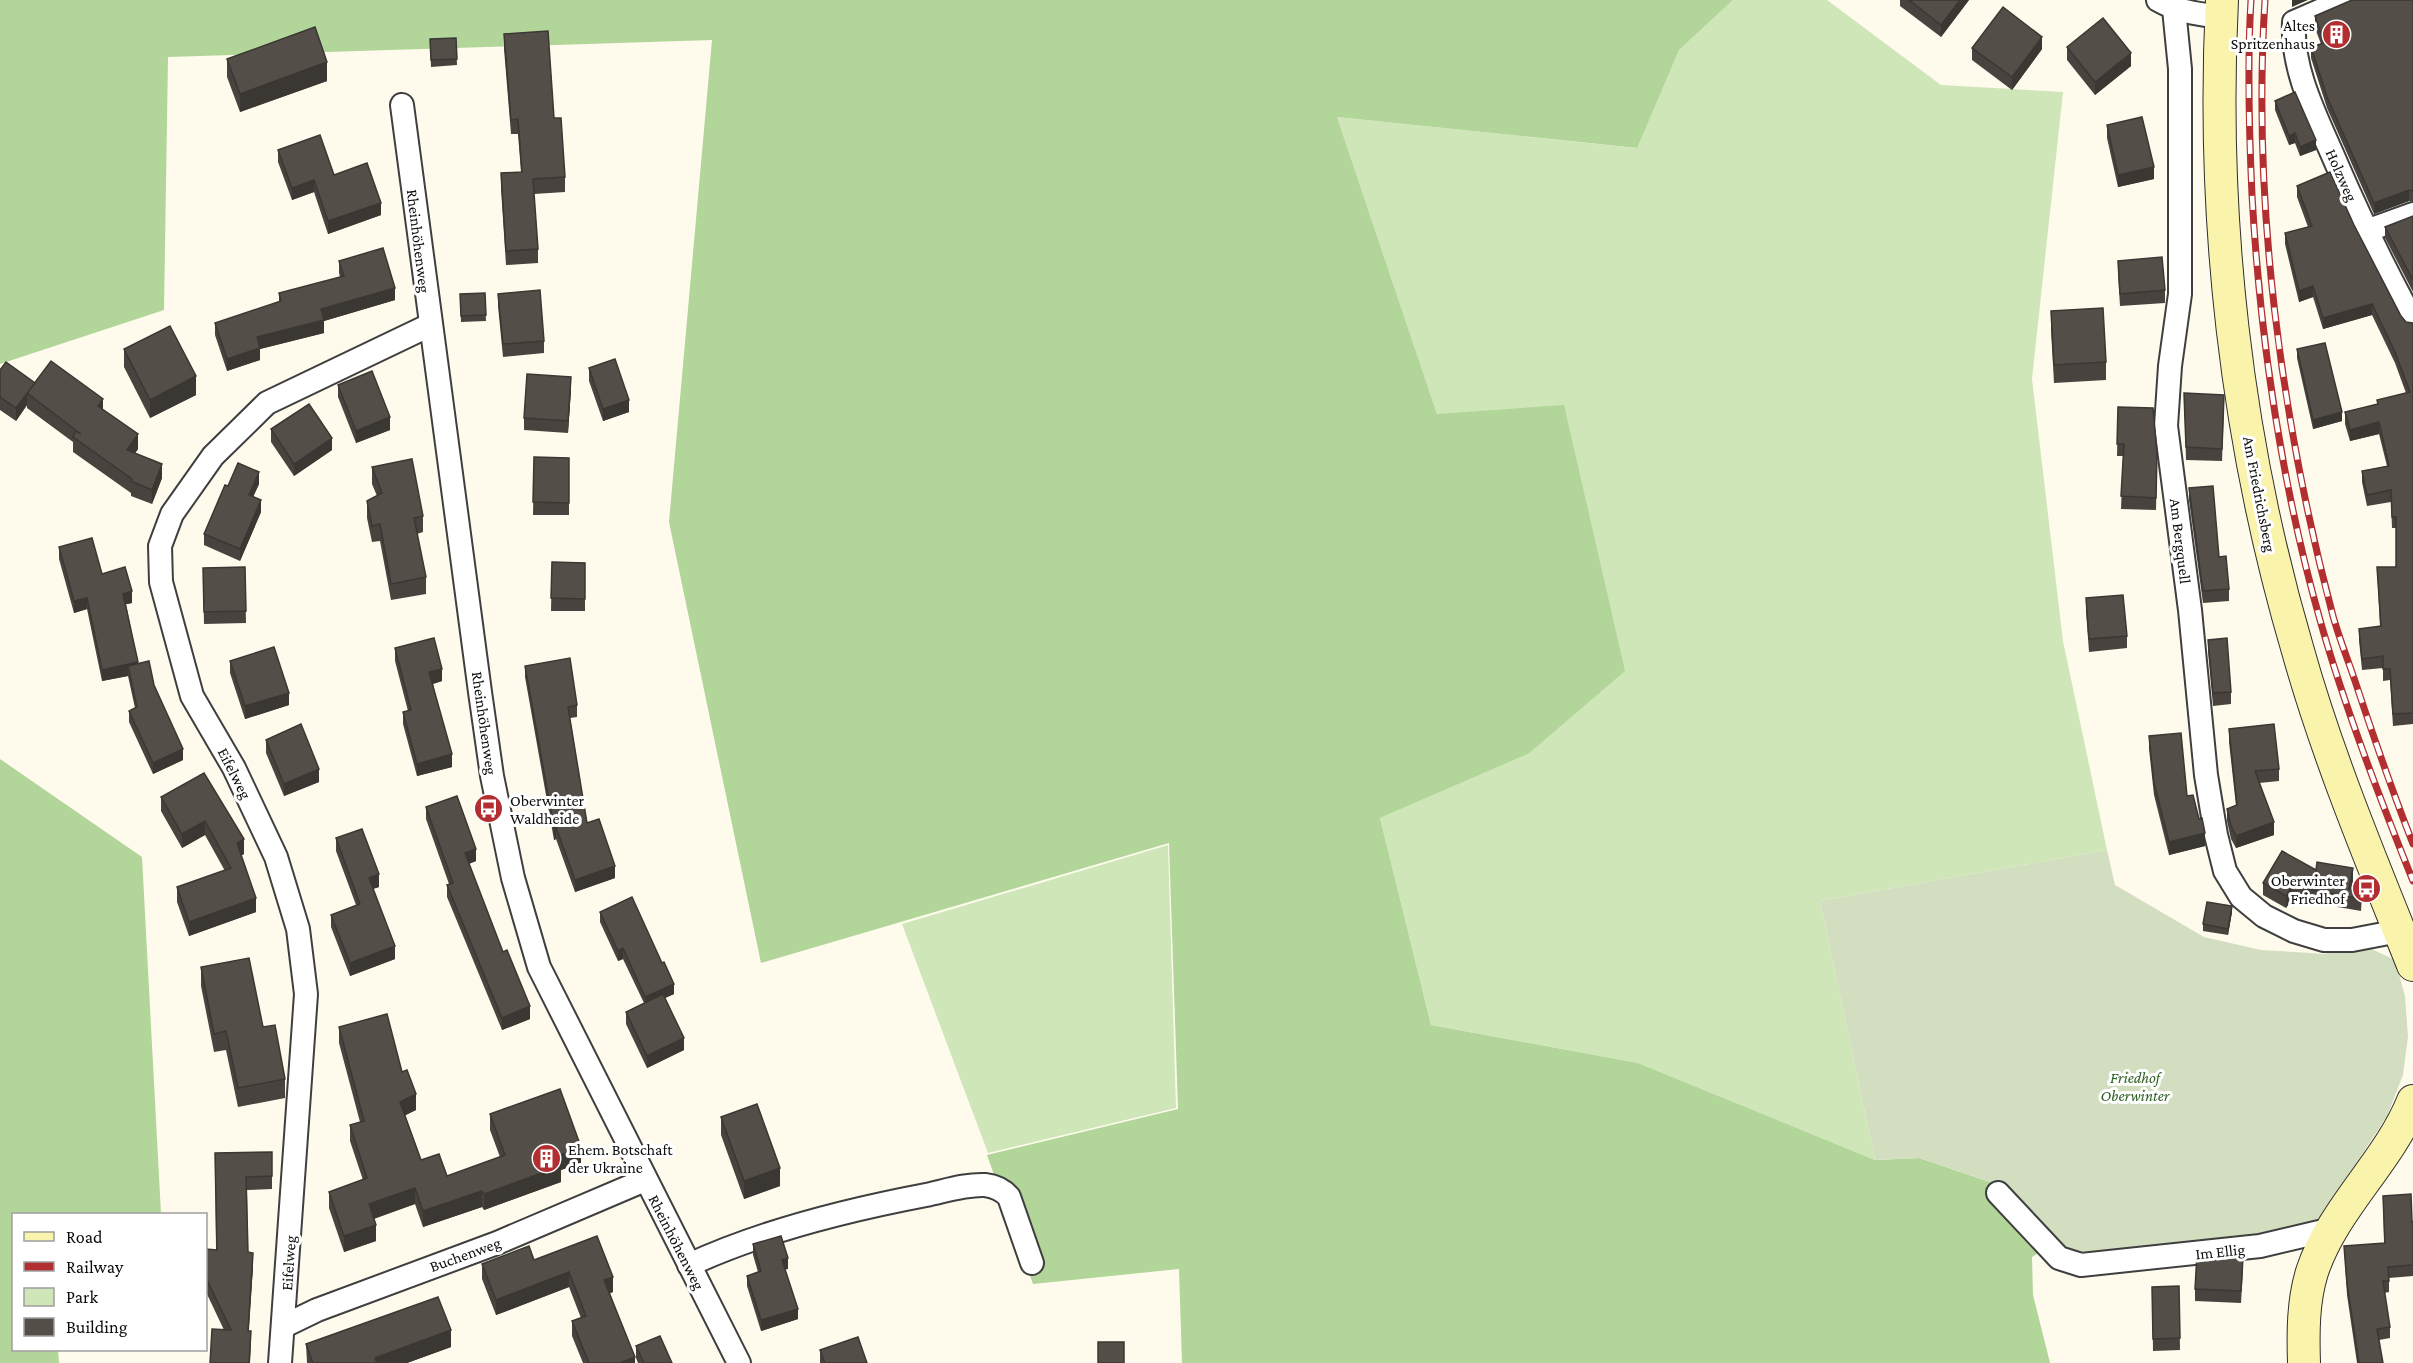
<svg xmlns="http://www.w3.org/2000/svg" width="2413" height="1363" font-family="'Crimson Pro',serif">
  <rect width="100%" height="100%" fill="#fefbed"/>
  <g fill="#cfe6b9">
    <path d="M1733 0H1827L1941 85 2063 92 2032 379 2063 641 2107 850 1820 901 1875 1160 1638 1063 1431 1025 1380 818 1528 754 1437 414 1337 117 1636 148 1679 50Z"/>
    <path d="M1168 845 1176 1108 988 1153 902 924Z"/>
  </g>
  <g fill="#b2d599">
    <path d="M0 0H1733L1679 50 1637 148 1337 117 1437 414 1564 405 1625 671 1528 754 1380 818 1431 1025 1638 1063 1875 1160 1919 1158 1999 1185 2059 1240 2032 1257 2033 1295 2050 1363H1182L1179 1269 1033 1284 987 1155 1178 1109 1169 843 761 963 669 522 712 40 168 57 164 310 0 364Z"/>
    <path d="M0 759 142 857 161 1214H14V1350H58L59 1363H0Z"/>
  </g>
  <path fill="#d3dec0" d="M2107 850 2115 885 2204 937 2261 950 2311 953 2323 954 2363 945 2395 960 2405 996 2408 1037 2403 1075 2387 1116 2322 1216 2302 1228 2282 1233 2077 1257 1999 1185 1919 1158 1875 1160 1820 901Z"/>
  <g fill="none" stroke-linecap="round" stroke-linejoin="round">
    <defs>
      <g id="street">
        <path d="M2158 0C2179 12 2198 14 2221 17"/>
        <path d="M2345 0 2294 22C2291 71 2318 120 2337 165 2360 218 2385 270 2413 321"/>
        <path d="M2174 9 2180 69V294L2170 366 2166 426 2190 610 2206 775 2216 835 2225 871 2241 897 2264 916 2294 931 2324 940H2352L2399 931"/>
        <path d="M402 105 480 692 492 776 513 878 539 967 739 1363"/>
        <path d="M2366 231 2413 214"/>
        <path d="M1998 1193 2059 1258 2081 1265 2260 1246 2332 1229"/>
        <path d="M689 1265C762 1231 847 1210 926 1195 945 1191 966 1184 985 1185 994 1186 1003 1190 1009 1197L1032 1263"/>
        <path d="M284 1326 317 1310 497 1243 645 1180"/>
        <path d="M280 1363 306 994 298 929 276 857 234 768 192 696 161 582 160 546 172 514 213 456 267 403 430 325"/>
      </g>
      <g id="secondary">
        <path d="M2222 0C2211 219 2236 441 2298 651 2328 758 2372 862 2413 965"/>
        <path d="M2304 1363C2303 1332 2303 1301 2312 1272 2333 1208 2388 1163 2413 1101"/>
      </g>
    </defs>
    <use href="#street" stroke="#3f3f3f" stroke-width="26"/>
    <use href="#secondary" stroke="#2e2e2e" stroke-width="34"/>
    <use href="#street" stroke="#fff" stroke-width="22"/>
    <use href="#secondary" stroke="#f9f3ac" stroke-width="32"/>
    <defs>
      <g id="rail">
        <path d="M2251 0C2247 65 2249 130 2252 195 2260 338 2281 482 2320 620 2345 708 2379 796 2413 881"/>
        <path d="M2265 0C2252 202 2281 421 2333 616 2340 641 2350 665 2358 690 2375 741 2393 793 2413 844"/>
      </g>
    </defs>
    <use href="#rail" stroke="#b22e30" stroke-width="7"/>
    <use href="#rail" stroke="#fff" stroke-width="4.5" stroke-dasharray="14" stroke-linecap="butt"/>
  </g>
  <g fill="#48433f">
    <path d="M1900 0H1969L1941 37 1900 6Z"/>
    <path d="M2413 0V202L2409 201 2374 214 2327 108 2311 58V47L2321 44 2315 28V16L2351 1Z"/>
    <path d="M504 34 554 118 565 177V192L534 194 538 249V263L506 265 501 188V173L521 172 518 134H511L504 49Z"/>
    <path d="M456 38 457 65 431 67 430 39Z"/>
    <path d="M2067 47 2131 66 2095 95 2067 60Z"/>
    <path d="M1972 48 2042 49 2012 90 1972 60Z"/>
    <path d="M227 59 327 81 240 112 227 77Z"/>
    <path d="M2275 101 2316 150 2300 156 2295 143 2289 145 2275 110Z"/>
    <path d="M2107 125 2154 179 2118 187 2107 138Z"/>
    <path d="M278 150 334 175 381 215 328 234 314 192 292 200 278 162Z"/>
    <path d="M2297 186 2354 225 2401 316 2406 322 2413 323V724L2393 726 2390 680 2383 681V668L2362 670 2359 640V629L2380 627 2377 567H2396V528H2392L2391 502 2367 506 2362 482V471L2387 466 2379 434 2350 441 2345 424V412L2377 404V400L2406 393 2395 363 2372 315 2323 329 2313 297 2299 302 2285 244V233L2308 227 2297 197Z"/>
    <path d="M2413 216V292L2385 238V227Z"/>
    <path d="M339 261 395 300 324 321V333L260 349V360L227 371 215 335V323L279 302V293L340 277 339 273Z"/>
    <path d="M2118 261 2165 290V303L2120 306 2118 273Z"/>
    <path d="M485 293 486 321 461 322 460 294Z"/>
    <path d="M498 294 544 341V353L503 357 498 306Z"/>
    <path d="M2051 311 2106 362V380L2054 383 2051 330Z"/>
    <path d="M124 349 196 395 150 418 124 367Z"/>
    <path d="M2297 349 2342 421 2313 429 2297 358Z"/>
    <path d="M589 368 629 412 603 421 589 381Z"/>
    <path d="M0 370 103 410 138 449 135 453 162 478 152 504 131 496V493L73 452V442L27 408V405L16 421 0 410Z"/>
    <path d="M338 385 390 430 356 443 338 397Z"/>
    <path d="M571 389 568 433 524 430V418Z"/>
    <path d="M2184 393 2224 407 2222 461 2186 460Z"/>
    <path d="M2118 407 2157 465 2156 510 2121 509 2123 456H2117Z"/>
    <path d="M271 429 332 450 294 476 271 442Z"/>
    <path d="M534 457 569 458V515H533Z"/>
    <path d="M372 467 423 516V532L417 534 426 577V594L391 600 380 541 372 542 367 518V501L377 496 372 484Z"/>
    <path d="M259 484 253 497 261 512 240 561 204 545V534L228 486Z"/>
    <path d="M2189 488 2219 557 2229 589V601L2203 603 2189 500Z"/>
    <path d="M59 547 102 574 132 603 126 604 138 664 154 685 183 760 153 774 129 722V711L135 708 128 676 102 681 87 609 74 613 59 559Z"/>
    <path d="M552 562 585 563V611H551Z"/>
    <path d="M245 567 246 623 204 624 203 568Z"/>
    <path d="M2086 598 2127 636V648L2089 652 2086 611Z"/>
    <path d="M2208 640 2231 692V704L2213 706 2208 652Z"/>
    <path d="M395 648 442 681 433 684 452 767 417 776 403 724V712L408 711 395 661Z"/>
    <path d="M230 661 289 705 245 719 230 673Z"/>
    <path d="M525 666 577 705V717L570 718 587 823 615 878 575 892 556 839 554 840 525 677Z"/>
    <path d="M2229 729 2279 769V781L2259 783 2274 835 2236 848 2231 839 2227 821V809L2236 806 2229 742Z"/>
    <path d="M2149 736 2187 796 2205 846 2169 855 2154 795 2149 749Z"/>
    <path d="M266 740 319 782 284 796 266 753Z"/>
    <path d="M204 773 244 854 241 855 256 912 189 936 177 902V887L225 871 205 835 182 848 161 811V797Z"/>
    <path d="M426 807 476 861 469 864 503 952 530 1019 502 1030 447 897V885L449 884 426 819Z"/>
    <path d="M336 838 379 887 373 889 395 959 350 976 331 927V915L356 905 336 851Z"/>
    <path d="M2316 870 2353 880 2351 890 2362 896 2361 911 2292 899 2286 908 2263 895V883Z"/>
    <path d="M600 912 674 994 665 998 684 1050 647 1068 626 1024V1012L644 1003 623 959 618 961 600 922Z"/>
    <path d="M2232 912 2228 935 2203 931V924Z"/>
    <path d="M201 967 263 1027 285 1079V1098L238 1107 226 1050 214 1052 201 986Z"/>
    <path d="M339 1027 402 1072 416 1110 405 1115 421 1160 447 1176 500 1157 490 1130V1114L581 1163 561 1170V1182L484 1210 482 1207 423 1227 415 1204 374 1219 376 1241 344 1252 329 1208V1192L363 1180 350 1141V1125L360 1122 339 1043Z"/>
    <path d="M721 1117 780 1186 744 1199 721 1135Z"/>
    <path d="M215 1153 272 1176V1189L247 1190 248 1252 253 1266 248 1331 251 1345 250 1363H210L224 1330 206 1292V1249L216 1250Z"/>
    <path d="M2383 1196 2413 1222V1276L2389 1278V1292L2384 1293 2390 1327V1338L2379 1340 2383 1363H2357L2347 1295 2344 1246 2384 1243Z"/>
    <path d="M597 1236 613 1292 610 1293 635 1363H583L572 1336V1321L581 1318 569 1287 496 1315 482 1279V1264L534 1260Z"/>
    <path d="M753 1244 788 1269H785L798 1319 761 1331 747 1286V1276L758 1272 753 1255Z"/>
    <path d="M2243 1269 2241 1303 2195 1301V1289Z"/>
    <path d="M2179 1286 2180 1350 2153 1351 2152 1287Z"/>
    <path d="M306 1344 451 1347 407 1363H307Z"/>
    <path d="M636 1346 672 1363H638L636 1358Z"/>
    <path d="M820 1350 867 1363H820Z"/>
  </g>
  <g fill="#3b3733">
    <path d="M1960 0H1969L1941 37V25Z"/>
    <path d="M2292 0H2308L2292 7Z"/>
    <path d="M2042 37V49L2012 90V77Z"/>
    <path d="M2131 53V66L2095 95V82Z"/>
    <path d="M327 62V81L240 112V94Z"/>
    <path d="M2295 133V143L2289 145V136Z"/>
    <path d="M2316 140V150L2300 156V147Z"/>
    <path d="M2154 167V179L2118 187V175Z"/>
    <path d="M314 180V192L292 200V188Z"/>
    <path d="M2409 190V201L2374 214V203Z"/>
    <path d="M381 203V215L328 234V221Z"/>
    <path d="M2313 286V297L2299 302V291Z"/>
    <path d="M395 288V300L324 321V333L260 349V360L227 371V359L257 337 321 309Z"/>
    <path d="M2372 304V315L2323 329V318Z"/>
    <path d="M196 376V395L150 418V400Z"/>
    <path d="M571 377V389L568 433V421Z"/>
    <path d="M35 383 27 393V405L16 421V408Z"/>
    <path d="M103 399V414L98 406Z"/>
    <path d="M629 400V412L603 421V409Z"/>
    <path d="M2342 412V421L2313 429V420Z"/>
    <path d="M390 417V430L356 443V431Z"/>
    <path d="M2379 422V434L2350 441V430Z"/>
    <path d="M138 434V449L127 465V450Z"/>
    <path d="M332 438V450L294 476V464Z"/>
    <path d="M162 464V478L152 504V490Z"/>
    <path d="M259 472V484L249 506V495Z"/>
    <path d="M261 500V512L240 561V549Z"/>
    <path d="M132 591V603L123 605V594Z"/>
    <path d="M87 598V609L74 613V601Z"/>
    <path d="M138 662V674L128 666V676L102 681V670Z"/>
    <path d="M442 669V681L429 685V672Z"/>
    <path d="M289 693V705L245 719V706Z"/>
    <path d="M183 749V760L153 774V763Z"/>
    <path d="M452 754V767L417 776V764Z"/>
    <path d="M319 769V782L284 796V784Z"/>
    <path d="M205 821V835L182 848V834Z"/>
    <path d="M2274 822V835L2236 848V836Z"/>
    <path d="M556 827V839L554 840V828Z"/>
    <path d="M2205 833V846L2169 855V842Z"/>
    <path d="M244 839V854L237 858V843Z"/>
    <path d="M476 849V861L465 865V853Z"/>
    <path d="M615 866V878L575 892V880Z"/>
    <path d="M2353 868V880L2350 897 2349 889Z"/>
    <path d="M379 874V887L369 890V878Z"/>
    <path d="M2292 886V899L2286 908V896Z"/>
    <path d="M256 898V912L189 936V922Z"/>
    <path d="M2232 906V912L2228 935V929Z"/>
    <path d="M395 946V959L350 976V963Z"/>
    <path d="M623 948V959L618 961V951Z"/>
    <path d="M674 984V994L645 1007V997Z"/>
    <path d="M530 1006V1019L502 1030V1018Z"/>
    <path d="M684 1038V1050L647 1068V1056Z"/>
    <path d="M416 1094V1110L400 1118V1102Z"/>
    <path d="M581 1147V1163L561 1170V1182L484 1210V1194L558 1156Z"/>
    <path d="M780 1168V1186L744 1199V1181Z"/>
    <path d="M415 1188V1204L369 1220V1204Z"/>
    <path d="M482 1191V1207L423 1227V1211Z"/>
    <path d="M376 1225V1241L344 1252V1236Z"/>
    <path d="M253 1253V1266L248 1345V1331Z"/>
    <path d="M788 1258V1269L782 1270V1260Z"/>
    <path d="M569 1272V1287L496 1315V1300Z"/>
    <path d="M613 1277V1292L604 1295V1280Z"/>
    <path d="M798 1309V1319L761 1331V1320Z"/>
    <path d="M451 1330V1347L407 1363H375V1358Z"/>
    <path d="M635 1357V1363H620Z"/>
  </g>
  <g fill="#544e49" stroke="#3b3733" stroke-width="1.5">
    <path d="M1909 0H1960L1941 25Z"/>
    <path d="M2352 0H2413V191L2409 190 2374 203 2327 97 2311 47 2324 43 2315 16Z"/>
    <path d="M2003 7 2042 37 2012 77 1972 48Z"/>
    <path d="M2103 18 2131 53 2095 82 2067 47Z"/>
    <path d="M315 27 327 62 240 94 227 59Z"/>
    <path d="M548 31 554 118H561L565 177 533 179 538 249 506 251 501 173 522 172 518 119 511 120 504 34Z"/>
    <path d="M456 38 457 59 431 60 430 39Z"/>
    <path d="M2295 92 2316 140 2300 147 2295 133 2289 136 2275 101Z"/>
    <path d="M2142 117 2154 167 2118 175 2107 125Z"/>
    <path d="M320 135 334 175 367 163 381 203 328 221 314 180 292 188 278 150Z"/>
    <path d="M2330 172 2354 225 2401 316 2406 322 2413 323V713L2393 714 2390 669H2383V656L2362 659 2359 629 2381 626 2377 567H2396V517H2392L2391 490 2367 495 2362 471 2389 466 2379 422 2350 430 2345 412 2378 404 2377 400 2410 392 2395 352 2372 304 2323 318 2313 286 2299 291 2285 233 2312 226 2297 186Z"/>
    <path d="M2413 216V280L2385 227Z"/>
    <path d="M383 248 395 288 321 309 324 320 257 337 260 348 227 359 215 323 281 301 279 293 344 276 339 261Z"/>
    <path d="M2162 257 2165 290 2120 294 2118 261Z"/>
    <path d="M540 290 544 341 503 344 498 294Z"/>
    <path d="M485 293 486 315 461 316 460 294Z"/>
    <path d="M2103 308 2106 362 2054 365 2051 311Z"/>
    <path d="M170 326 196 376 150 400 124 349Z"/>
    <path d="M2325 343 2342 412 2313 420 2297 349Z"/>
    <path d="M615 359 629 400 603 409 589 368Z"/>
    <path d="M51 361 103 399 98 406 138 434 127 450 162 464 152 490 131 481 132 479 73 437 76 431 81 434 27 393Z"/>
    <path d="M6 362 35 383 16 408 0 397V370Z"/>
    <path d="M372 371 390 417 356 431 338 385Z"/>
    <path d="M527 374 571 377 568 421 524 418Z"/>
    <path d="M2184 393 2224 395 2222 449 2186 447Z"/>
    <path d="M309 404 332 438 294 464 271 429Z"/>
    <path d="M2118 407 2153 408 2157 453 2156 498 2121 496 2124 444H2117Z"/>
    <path d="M534 457 569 458V503L533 502Z"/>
    <path d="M412 459 423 516 414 518 426 577 391 584 380 524 372 526 367 501 382 493 372 467Z"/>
    <path d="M238 463 259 472 249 495 261 500 240 549 204 534 225 485 228 486Z"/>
    <path d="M2213 486 2219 557 2226 556 2229 589 2203 591 2189 488Z"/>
    <path d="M92 538 102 574 125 567 132 591 123 594 138 662 102 670 87 598 74 601 59 547Z"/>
    <path d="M552 562 585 563V599L551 598Z"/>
    <path d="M245 567 246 611 204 612 203 568Z"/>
    <path d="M2123 595 2127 636 2089 639 2086 598Z"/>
    <path d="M434 638 442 669 429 672 452 754 417 764 403 712 411 710 395 648Z"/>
    <path d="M2227 638 2231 692 2213 693 2208 640Z"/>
    <path d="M274 647 289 693 245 706 230 661Z"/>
    <path d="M570 658 577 705 568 707 587 823 599 819 615 866 575 880 556 827 554 828 525 666Z"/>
    <path d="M149 661 154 685 183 749 153 763 129 711 137 707 128 666Z"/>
    <path d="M301 724 319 769 284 784 266 740Z"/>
    <path d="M2274 724 2279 769 2255 771 2274 822 2236 836 2231 826 2227 809 2237 805 2229 729Z"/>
    <path d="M2181 733 2187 796 2193 795 2199 819 2202 818 2205 833 2169 842 2154 783 2149 736Z"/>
    <path d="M204 773 244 839 237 843 256 898 189 922 177 887 231 868 205 821 182 834 161 797Z"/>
    <path d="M457 796 476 849 465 853 503 952 507 950 530 1006 502 1018 447 885 453 883 426 807Z"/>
    <path d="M362 829 379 874 369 878 395 946 350 963 331 915 360 904 336 838Z"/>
    <path d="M2282 851 2316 870 2317 862 2353 868 2349 889 2362 896 2361 899 2292 886 2286 896 2263 883Z"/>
    <path d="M632 897 662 963 664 962 674 984 645 997 623 948 618 951 600 912Z"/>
    <path d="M2207 902 2232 906 2228 929 2203 924Z"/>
    <path d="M249 958 263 1027 275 1025 285 1079 238 1088 226 1031 214 1034 201 967Z"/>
    <path d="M663 994 684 1038 647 1056 626 1012Z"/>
    <path d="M387 1014 402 1072 407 1070 416 1094 400 1102 421 1160 439 1154 447 1176 505 1155 490 1114 560 1089 581 1147 558 1156 561 1166 484 1194 482 1191 423 1211 415 1188 369 1204 376 1225 344 1236 329 1192 367 1178 350 1125 364 1121 339 1027Z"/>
    <path d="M757 1104 780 1168 744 1181 721 1117Z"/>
    <path d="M272 1152V1176L246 1177 248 1252 253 1253 248 1331H251L249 1363H210L212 1329 231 1330 206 1278V1249L217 1250 215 1153Z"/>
    <path d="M2411 1194 2412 1222H2413V1265L2388 1267 2389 1281H2383L2390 1327 2377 1329 2383 1363H2359L2347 1284 2344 1246 2385 1243 2383 1196Z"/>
    <path d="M597 1236 613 1277 604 1280 635 1357 620 1363H589L572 1321 586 1316 569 1272 496 1300 482 1264 529 1246 534 1260Z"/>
    <path d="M781 1236 788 1258 782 1260 798 1309 761 1320 747 1276 761 1271 753 1244Z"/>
    <path d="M2197 1254 2243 1257 2241 1291 2195 1289Z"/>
    <path d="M2179 1286 2180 1338 2153 1339 2152 1287Z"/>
    <path d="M438 1297 451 1330 375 1358 377 1363H313L306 1344Z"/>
    <path d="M660 1336 672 1363H644L636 1346Z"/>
    <path d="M858 1337 867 1363H825L820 1350Z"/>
    <rect x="1098" y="1342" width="26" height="21"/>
  </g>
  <defs>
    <symbol id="building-disc" viewBox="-11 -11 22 22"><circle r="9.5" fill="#b22e30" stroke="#fff"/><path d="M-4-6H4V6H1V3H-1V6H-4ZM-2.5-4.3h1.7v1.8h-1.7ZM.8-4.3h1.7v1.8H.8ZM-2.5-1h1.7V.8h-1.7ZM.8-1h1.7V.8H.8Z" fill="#fff"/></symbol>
    <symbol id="bus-disc" viewBox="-11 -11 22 22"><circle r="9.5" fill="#b22e30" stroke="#fff"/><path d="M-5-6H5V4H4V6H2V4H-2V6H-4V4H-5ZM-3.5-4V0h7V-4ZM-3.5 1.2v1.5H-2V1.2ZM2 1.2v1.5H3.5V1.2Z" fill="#fff"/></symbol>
  </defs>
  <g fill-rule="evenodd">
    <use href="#building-disc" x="2320" y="18" width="33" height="33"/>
    <use href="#bus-disc" x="472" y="792" width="33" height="33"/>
    <use href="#bus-disc" x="2350" y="872" width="33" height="33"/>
    <use href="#building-disc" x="530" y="1142" width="33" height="33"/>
  </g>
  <g text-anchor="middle" stroke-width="6" stroke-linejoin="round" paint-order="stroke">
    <g font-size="16" fill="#0c0c0c" stroke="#fff" text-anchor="end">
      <text x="2315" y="31">Altes<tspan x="2315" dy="18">Spritzenhaus</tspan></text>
      <text x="510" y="806" text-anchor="start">Oberwinter<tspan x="510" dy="18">Waldheide</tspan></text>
      <text x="2345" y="886">Oberwinter<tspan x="2345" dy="18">Friedhof</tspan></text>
      <text x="568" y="1155" text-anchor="start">Ehem. Botschaft<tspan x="568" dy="18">der Ukraine</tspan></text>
    </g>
    <g font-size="16" fill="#0c0c0c" stroke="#fff">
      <text transform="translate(2342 175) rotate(66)" y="6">Holzweg</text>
      <text transform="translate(419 241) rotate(83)" y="6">Rheinhöhenweg</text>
      <text transform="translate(2260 494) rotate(79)" y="6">Am Friedrichsberg</text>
      <text transform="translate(2181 541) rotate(83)" y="6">Am Bergquell</text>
      <text transform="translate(485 723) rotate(82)" y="6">Rheinhöhenweg</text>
      <text transform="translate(235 773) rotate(63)" y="6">Eifelweg</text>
      <text transform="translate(677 1242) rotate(63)" y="6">Rheinhöhenweg</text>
      <text transform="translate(2220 1251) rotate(-6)" y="6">Im Ellig</text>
      <text transform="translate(465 1254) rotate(-20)" y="6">Buchenweg</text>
      <text transform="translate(288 1263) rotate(-86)" y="6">Eifelweg</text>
    </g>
    <g font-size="16" font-style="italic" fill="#2c5f21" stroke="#fff">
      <text x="2135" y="1083">Friedhof<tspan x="2135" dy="18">Oberwinter</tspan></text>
    </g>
  </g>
  <rect x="12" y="1213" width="195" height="138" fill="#ffffff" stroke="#9e9e9e" stroke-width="1.5"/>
  <rect x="24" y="1232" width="30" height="9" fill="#f9f3ac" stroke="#9e9e9e" stroke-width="1.5"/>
  <text x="66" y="1243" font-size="18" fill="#0c0c0c">Road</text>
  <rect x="24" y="1262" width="30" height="9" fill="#b22e30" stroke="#9e9e9e" stroke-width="1.5"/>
  <text x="66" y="1273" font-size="18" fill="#0c0c0c">Railway</text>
  <rect x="24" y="1288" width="30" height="18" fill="#cfe6b9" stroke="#9e9e9e" stroke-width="1.5"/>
  <text x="66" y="1303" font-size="18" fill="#0c0c0c">Park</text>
  <rect x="24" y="1318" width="30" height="18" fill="#544e49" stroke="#9e9e9e" stroke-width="1.5"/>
  <text x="66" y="1333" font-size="18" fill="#0c0c0c">Building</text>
</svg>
